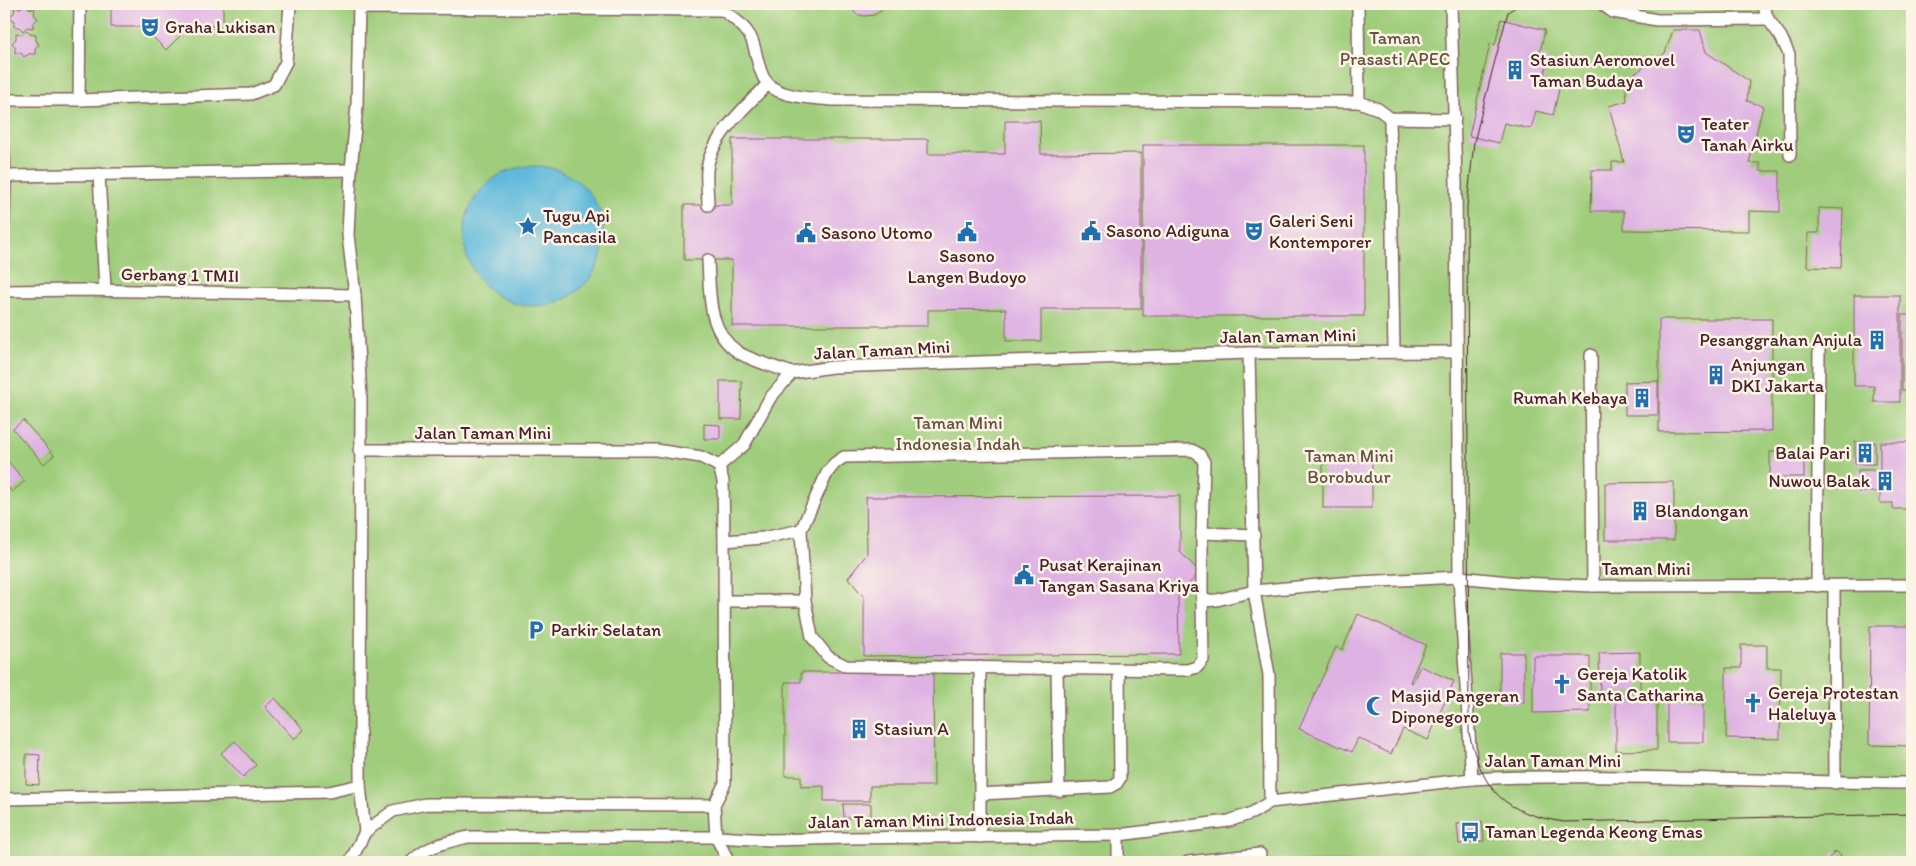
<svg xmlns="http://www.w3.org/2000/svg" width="1916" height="866" font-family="Itim,sans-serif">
  <rect width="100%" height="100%" fill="#fcf5e5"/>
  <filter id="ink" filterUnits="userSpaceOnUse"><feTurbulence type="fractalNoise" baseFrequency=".02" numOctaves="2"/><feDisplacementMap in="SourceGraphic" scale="10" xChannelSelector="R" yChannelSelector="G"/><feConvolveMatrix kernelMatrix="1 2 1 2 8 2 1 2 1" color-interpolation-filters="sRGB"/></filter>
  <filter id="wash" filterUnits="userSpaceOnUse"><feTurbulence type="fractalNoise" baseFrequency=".0096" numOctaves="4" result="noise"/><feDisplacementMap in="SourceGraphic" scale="20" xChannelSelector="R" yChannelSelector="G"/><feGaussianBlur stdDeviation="1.12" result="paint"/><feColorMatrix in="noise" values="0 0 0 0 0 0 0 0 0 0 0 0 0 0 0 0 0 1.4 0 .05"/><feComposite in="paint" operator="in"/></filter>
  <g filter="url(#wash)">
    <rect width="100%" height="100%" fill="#f4dec1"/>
    <rect fill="#9fcd7b" stroke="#747653" x="4" y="4" width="1908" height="858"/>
    <circle fill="#5ebadc" stroke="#546c84" cx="534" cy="236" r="70"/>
    <g id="blocks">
      <g fill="#dfb2e4">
        <path d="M25 4 29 8 35 9 34 14 38 19 33 22V28L27 27 23 31 19 27H14V21L10 16 14 13 15 7 21 8Z"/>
        <path d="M111 4H223V26H190L166 50 143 27H111Z"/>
        <path d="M847 4H887L881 11 874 15 864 16 856 14Z"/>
        <path d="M1501 19 1545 30 1539 56 1548 58 1543 82 1560 85 1553 115 1536 111 1531 129 1504 123 1499 143 1469 136 1490 44 1495 45Z"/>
        <path d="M27 30 30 34 36 35V40L39 45 35 48V54H29L24 57 21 53H15V47L12 43 16 39V33L22 34Z"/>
        <path d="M1673 30H1700L1706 52 1749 81 1747 101 1763 106 1749 163H1760V171H1780V212L1749 211V231L1624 230V211H1591L1592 170H1612V162H1624L1609 106 1627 101 1625 80 1665 53Z"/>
        <path d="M1005 121H1040L1041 154 1141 153V309H1041V341H1006V309L928 310V326H732V260H684V205H732V139H928V154H1005Z"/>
        <rect x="1143" y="145" width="221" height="171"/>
        <path d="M4 146H10L12 176 10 231H4Z"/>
        <path d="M1819 208 1843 209 1841 268 1807 267 1808 233H1819Z"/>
        <path d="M1854 295H1900V402H1874V386H1854Z"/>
        <rect x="1902" y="315" width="10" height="75"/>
        <path d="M1659 319H1772V431L1659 432Z"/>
        <path d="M720 381H742L741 419H720Z"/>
        <path d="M1658 381V415H1625V382Z"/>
        <path d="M23 420 54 455 44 464 13 429Z"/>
        <path d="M704 424 720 425V439H704Z"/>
        <rect x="1855" y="442" width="20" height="22"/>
        <path d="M1880 442H1912V509H1893V503H1880V492H1858V470H1880Z"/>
        <rect x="1770" y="452" width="34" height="25"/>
        <path d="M4 457 25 481 12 492 4 482Z"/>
        <rect x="1323" y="460" width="49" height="48"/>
        <path d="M1674 482V540H1605V483Z"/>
        <path d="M1180 496V552L1200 572 1178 595 1179 654 864 656V597L848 578 867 554 866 497Z"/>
        <path d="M1358 614 1426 645 1410 682 1412 683 1420 666 1454 681 1428 740 1403 729 1391 754 1358 738 1352 752 1299 729 1336 647 1342 650Z"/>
        <path d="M1870 626H1912V746L1869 745Z"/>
        <path d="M1741 645H1767V668H1781L1780 739 1726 738V668H1741Z"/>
        <path d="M1640 652V692L1600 693 1599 653Z"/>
        <rect x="1500" y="653" width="24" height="50"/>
        <path d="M1533 656H1590V712L1533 713Z"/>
        <path d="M801 672H933L934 786H870V801H824V786L801 787V776H785V682H801Z"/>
        <path d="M275 698 304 730 294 739 265 707Z"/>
        <path d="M1657 698V750L1616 751V699Z"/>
        <rect x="1667" y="698" width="36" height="44"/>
        <path d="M235 741 256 765 243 777 221 753Z"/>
        <path d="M26 754 40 755 39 785 26 784Z"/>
        <path d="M843 804H871V818H844Z"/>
        <path d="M1482 821 1484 841 1459 844 1457 824Z"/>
        <path d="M1836 851 1847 862H1825Z"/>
        <path d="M1284 858 1294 862H1271L1276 859Z"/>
      </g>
    </g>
  </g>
  <g filter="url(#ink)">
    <use href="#blocks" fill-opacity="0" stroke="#866260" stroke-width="1"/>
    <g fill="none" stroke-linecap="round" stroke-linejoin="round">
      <defs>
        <g id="service">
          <path d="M359 4 357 105 351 170 348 235 355 295 361 397 360 744V785L365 832"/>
          <path d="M1358 4 1359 102"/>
          <path d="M1451 4 1456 183 1459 577 1472 779C1618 772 1765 783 1912 783"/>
          <path d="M1602 4 1613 12 1657 20 1768 19"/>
          <path d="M1763 4 1768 19 1781 37 1789 54 1790 155"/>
          <path d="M359 8 722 10C734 18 746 27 752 40 760 62 757 85 784 93 798 98 815 98 830 100L1359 102 1378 109 1390 118 1455 119"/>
          <path d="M4 100H79L251 94 274 85 286 62 290 4"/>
          <path d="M79 100 80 4"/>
          <path d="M1390 118 1394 352"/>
          <path d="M99 174 105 290"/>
          <path d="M12 176 351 170"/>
          <path d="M708 205C708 194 706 181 707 170 710 138 747 105 768 84"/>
          <path d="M708 260C710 293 707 331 738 352 749 360 779 368 792 373"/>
          <path d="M4 291 82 290 355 295"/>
          <path d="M1249 353 1254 591 1269 675 1270 802"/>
          <path d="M1591 355 1593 586"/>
          <path d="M359 450H656L701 457 719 466"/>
          <path d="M719 466 744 445 770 398 792 373 832 367 1249 353 1456 352"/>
          <path d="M719 466 723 481 724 541 725 783 714 805 716 837 729 862"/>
          <path d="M1202 533V601"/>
          <path d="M1254 535 1202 533 1204 462 1199 454 1192 450 844 457 835 463 827 473 801 530 805 601 812 637 828 657 846 666 1187 670 1197 667 1203 660 1202 601 1217 600 1254 591 1340 583 1459 577 1518 583 1593 586 1912 585"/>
          <path d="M724 541 763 538 801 530"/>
          <path d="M1817 586 1819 349"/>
          <path d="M1834 586 1835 783"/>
          <path d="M725 601H805"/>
          <path d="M980 667V837"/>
          <path d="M1057 668 1059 791"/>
          <path d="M980 794 1110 787 1117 783 1120 778 1119 669"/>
          <path d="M4 799 329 792 360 785"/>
          <path d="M1118 835V862"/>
          <path d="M350 862 365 832 393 811 426 804 714 805"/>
          <path d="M411 862C426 846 447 842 468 837H716L771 840 848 838 1118 835 1229 821 1252 813 1270 802 1472 779"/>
          <path d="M1188 862 1260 854"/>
        </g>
      </defs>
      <use href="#service" stroke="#866260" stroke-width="14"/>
      <use href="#service" stroke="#fff" stroke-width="11"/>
      <path stroke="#4a1f2b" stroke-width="1" d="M1520 4 1508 12 1493 68 1474 142 1467 206 1469 733C1483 792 1504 813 1564 822L1912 814"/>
    </g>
  </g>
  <defs>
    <symbol id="theatre-bare" viewBox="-9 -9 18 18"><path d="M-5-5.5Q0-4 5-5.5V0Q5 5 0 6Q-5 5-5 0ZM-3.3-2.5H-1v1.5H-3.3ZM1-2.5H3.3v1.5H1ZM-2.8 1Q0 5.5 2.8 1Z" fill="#1f6fb2" stroke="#fcf5e5" stroke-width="2.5" paint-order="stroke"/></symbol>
    <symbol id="building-bare" viewBox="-9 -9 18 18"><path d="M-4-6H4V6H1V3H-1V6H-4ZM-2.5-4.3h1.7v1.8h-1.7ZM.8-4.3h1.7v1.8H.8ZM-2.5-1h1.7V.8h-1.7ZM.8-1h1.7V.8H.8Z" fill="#1f6fb2" stroke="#fcf5e5" stroke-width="2.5" paint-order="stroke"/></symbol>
    <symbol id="sight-bare" viewBox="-9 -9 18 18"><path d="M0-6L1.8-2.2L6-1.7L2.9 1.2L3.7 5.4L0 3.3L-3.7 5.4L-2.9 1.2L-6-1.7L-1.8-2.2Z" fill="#1f6fb2" stroke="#fcf5e5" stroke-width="2.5" paint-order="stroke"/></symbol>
    <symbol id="civic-bare" viewBox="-9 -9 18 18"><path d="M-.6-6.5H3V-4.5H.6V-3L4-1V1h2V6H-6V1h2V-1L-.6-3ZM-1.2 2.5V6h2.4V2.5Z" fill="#1f6fb2" stroke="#fcf5e5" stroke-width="2.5" paint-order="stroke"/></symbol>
    <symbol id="parking-bare" viewBox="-9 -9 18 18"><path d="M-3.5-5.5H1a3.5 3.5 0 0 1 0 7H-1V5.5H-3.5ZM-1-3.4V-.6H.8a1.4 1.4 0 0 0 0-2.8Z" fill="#1f6fb2" stroke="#fcf5e5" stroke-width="2.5" paint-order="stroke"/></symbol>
    <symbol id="church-bare" viewBox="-9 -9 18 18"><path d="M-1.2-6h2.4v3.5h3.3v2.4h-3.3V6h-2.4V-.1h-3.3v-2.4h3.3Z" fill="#1f6fb2" stroke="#fcf5e5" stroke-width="2.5" paint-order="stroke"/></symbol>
    <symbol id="mosque-bare" viewBox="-9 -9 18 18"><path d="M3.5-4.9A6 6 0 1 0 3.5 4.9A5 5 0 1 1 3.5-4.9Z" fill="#1f6fb2" stroke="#fcf5e5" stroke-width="2.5" paint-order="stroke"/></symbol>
    <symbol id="bus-bare" viewBox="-9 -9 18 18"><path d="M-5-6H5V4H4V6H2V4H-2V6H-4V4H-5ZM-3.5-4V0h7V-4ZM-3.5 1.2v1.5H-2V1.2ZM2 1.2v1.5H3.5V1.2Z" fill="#1f6fb2" stroke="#fcf5e5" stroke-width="2.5" paint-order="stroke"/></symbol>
  </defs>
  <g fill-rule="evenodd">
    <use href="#theatre-bare" x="136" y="13" width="28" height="28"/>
    <use href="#building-bare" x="1501" y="56" width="28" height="28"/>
    <use href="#theatre-bare" x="1672" y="120" width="28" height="28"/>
    <use href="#sight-bare" x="514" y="212" width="28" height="28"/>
    <use href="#civic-bare" x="1077" y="217" width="28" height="28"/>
    <use href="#theatre-bare" x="1240" y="217" width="28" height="28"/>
    <use href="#civic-bare" x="953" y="218" width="28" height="28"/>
    <use href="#civic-bare" x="792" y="219" width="28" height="28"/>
    <use href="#building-bare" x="1863" y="326" width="28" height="28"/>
    <use href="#building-bare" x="1702" y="361" width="28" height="28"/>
    <use href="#building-bare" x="1628" y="384" width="28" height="28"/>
    <use href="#building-bare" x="1851" y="439" width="28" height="28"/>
    <use href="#building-bare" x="1871" y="467" width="28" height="28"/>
    <use href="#building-bare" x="1626" y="497" width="28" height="28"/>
    <use href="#civic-bare" x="1010" y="561" width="28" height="28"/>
    <use href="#parking-bare" x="522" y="616" width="28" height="28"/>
    <use href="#church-bare" x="1548" y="670" width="28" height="28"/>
    <use href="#church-bare" x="1739" y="689" width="28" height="28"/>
    <use href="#mosque-bare" x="1362" y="692" width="28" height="28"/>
    <use href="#building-bare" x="845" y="715" width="28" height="28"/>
    <use href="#bus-bare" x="1456" y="818" width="28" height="28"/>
  </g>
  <g text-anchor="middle" stroke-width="5" stroke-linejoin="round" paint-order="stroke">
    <g font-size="18" fill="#4a1f2b" stroke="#fcf5e5" text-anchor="start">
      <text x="165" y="33">Graha Lukisan</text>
      <text x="1530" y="66">Stasiun Aeromovel<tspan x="1530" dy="21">Taman Budaya</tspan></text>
      <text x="1701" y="130">Teater<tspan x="1701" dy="21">Tanah Airku</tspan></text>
      <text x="543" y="222">Tugu Api<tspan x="543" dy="21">Pancasila</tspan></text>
      <text x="1269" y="227">Galeri Seni<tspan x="1269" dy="21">Kontemporer</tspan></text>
      <text x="1106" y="237">Sasono Adiguna</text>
      <text x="821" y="239">Sasono Utomo</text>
      <text x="967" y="262" text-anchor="middle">Sasono<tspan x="967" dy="21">Langen Budoyo</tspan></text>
      <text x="1862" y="346" text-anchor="end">Pesanggrahan Anjula</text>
      <text x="1731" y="371">Anjungan<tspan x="1731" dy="21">DKI Jakarta</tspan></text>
      <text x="1627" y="404" text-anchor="end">Rumah Kebaya</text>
      <text x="1850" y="459" text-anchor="end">Balai Pari</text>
      <text x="1870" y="487" text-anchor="end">Nuwou Balak</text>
      <text x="1655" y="517">Blandongan</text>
      <text x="1039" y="571">Pusat Kerajinan<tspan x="1039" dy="21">Tangan Sasana Kriya</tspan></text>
      <text x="551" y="636">Parkir Selatan</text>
      <text x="1577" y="680">Gereja Katolik<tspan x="1577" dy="21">Santa Catharina</tspan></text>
      <text x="1768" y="699">Gereja Protestan<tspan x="1768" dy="21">Haleluya</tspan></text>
      <text x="1391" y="702">Masjid Pangeran<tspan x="1391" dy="21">Diponegoro</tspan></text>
      <text x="874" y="735">Stasiun A</text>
      <text x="1485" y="838">Taman Legenda Keong Emas</text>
    </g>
    <g font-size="18" fill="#645343" stroke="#fcf5e5">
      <text x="1395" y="44">Taman<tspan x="1395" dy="21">Prasasti APEC</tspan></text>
      <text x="958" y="429">Taman Mini<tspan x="958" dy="21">Indonesia Indah</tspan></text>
      <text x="1349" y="462">Taman Mini<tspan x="1349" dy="21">Borobudur</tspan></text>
    </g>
    <g font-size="18" fill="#4a1f2b" stroke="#fcf5e5">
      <text transform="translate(180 275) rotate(1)" y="6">Gerbang 1 TMII</text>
      <text transform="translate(1288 336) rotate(-1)" y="6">Jalan Taman Mini</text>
      <text transform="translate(882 350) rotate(-3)" y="6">Jalan Taman Mini</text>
      <text x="483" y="439">Jalan Taman Mini</text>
      <text x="1646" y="575">Taman Mini</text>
      <text x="1553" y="767">Jalan Taman Mini</text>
      <text transform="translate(941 820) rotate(-1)" y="6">Jalan Taman Mini Indonesia Indah</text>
    </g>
  </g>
  <rect width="1916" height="866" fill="none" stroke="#fcf5e5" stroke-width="20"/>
</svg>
